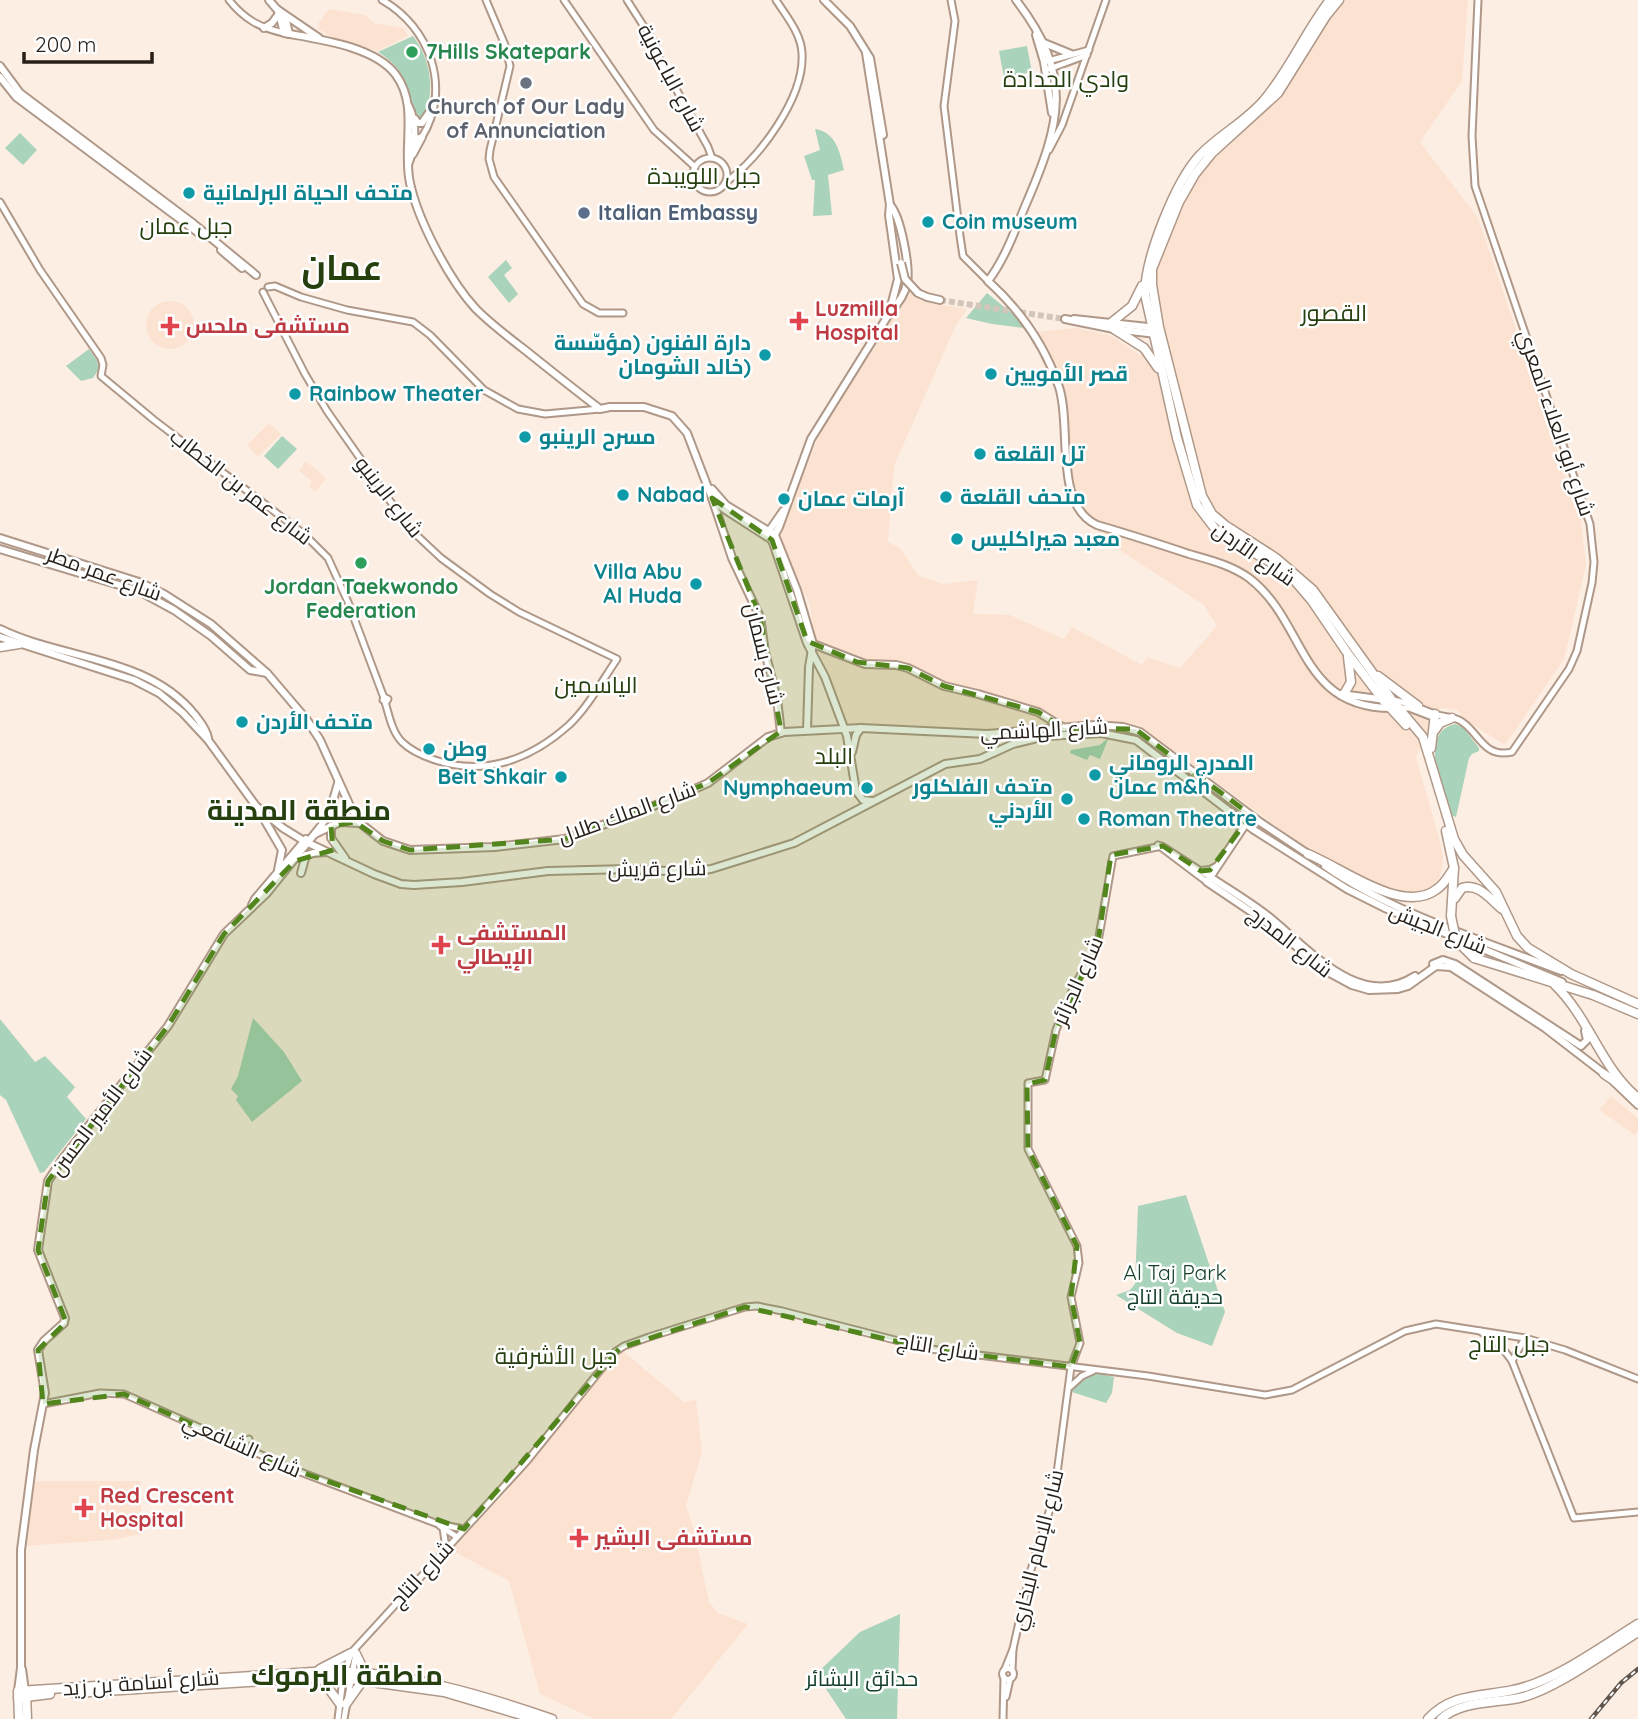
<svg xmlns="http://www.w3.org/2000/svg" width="1638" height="1719" font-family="Quicksand,Cairo,sans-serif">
  <rect width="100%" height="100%" fill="#fdeee3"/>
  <g fill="#fce3d1">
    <path d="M1336 0H1468L1462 81 1420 142 1478 218 1581 520 1586 566 1564 659 1505 745 1467 721 1457 710 1441 708 1416 757 1440 841 1443 857 1442 870 1438 880 1431 887 1411 894H1397L1339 867 1302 845 1139 725 1091 722 993 730 917 731 844 726 815 639 810 605 786 553 780 531 822 429 874 349 907 289 921 301 967 309 956 325 894 466 888 542 900 548 919 576 943 584 978 580 973 614 1010 615 1064 639 1072 627 1142 665 1147 657 1180 668 1217 626 1204 605 1098 536V524L1079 508 1069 491 1060 382 1035 332 1077 328 1112 336 1140 355 1166 340 1149 282 1184 189 1201 163 1270 103Z"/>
    <path d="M329 9 365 15 374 23 404 28 408 36 377 51 332 37 318 29 320 26 318 24Z"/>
    <circle cx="170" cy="325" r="24"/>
    <path d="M269 423 281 434 258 457 247 445Z"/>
    <path d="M306 461 326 478 316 492 309 486 312 481 299 471Z"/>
    <path d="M1611 1096 1638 1119V1130L1635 1135 1599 1110Z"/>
    <path d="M624 1352 684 1402 696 1400 702 1452 686 1506 693 1526 709 1602 718 1613 748 1624 671 1719H594L540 1694 509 1581 451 1550 505 1493 618 1354Z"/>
    <path d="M31 1481H141V1534L112 1540 24 1546Z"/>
  </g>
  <g fill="#a9d3ba">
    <path d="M413 36C430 58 436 90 424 117L419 118C405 90 409 71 378 52Z"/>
    <path d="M1027 46 1032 72 1004 78 999 51Z"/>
    <path d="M815 129C836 132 840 152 844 170L828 175 832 215 813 216 815 180H812L804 156 820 150Z"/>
    <path d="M20 133 37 150 23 165 5 148Z"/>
    <path d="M506 260 512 268 504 275 518 294 509 303 488 277Z"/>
    <path d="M987 293 1019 319 1024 328 992 324 966 318Z"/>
    <path d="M89 349 97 360 99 369 93 378 81 381 66 366Z"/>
    <path d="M282 436 297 449 278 469 264 456Z"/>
    <path d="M1455 724 1463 727 1479 748V751L1472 754 1469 758 1456 817 1451 815C1443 791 1417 733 1455 724Z"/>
    <path d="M1109 737 1100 759 1090 755 1087 760 1070 753 1071 750 1100 745Z"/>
    <path d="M253 1018 284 1052 302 1081 252 1122 236 1100 238 1096 231 1089 238 1076Z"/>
    <path d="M0 1019 35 1062 45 1056 75 1087 67 1097 86 1119 44 1172 40 1173 6 1100 0 1095Z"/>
    <path d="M1186 1195 1225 1312 1212 1346 1177 1333 1116 1295 1130 1290 1135 1284 1138 1206Z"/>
    <path d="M1092 1372 1114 1377 1112 1393 1106 1403 1072 1392 1081 1377Z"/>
    <path d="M900 1614 897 1719H846L816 1674 860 1632Z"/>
  </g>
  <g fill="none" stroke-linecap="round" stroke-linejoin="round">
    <path stroke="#d2c5ba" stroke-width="6" stroke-dasharray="6 3" stroke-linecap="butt" d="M940 300 1064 319"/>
    <defs>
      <g id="minor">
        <path d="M229 0C244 19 260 28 284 33"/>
        <path d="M382 0C430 27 452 88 422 137L414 139 411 136"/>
        <path d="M486 0 505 45 510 66 490 150 489 159 494 177 583 304 599 313H623"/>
        <path d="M564 0 654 130 695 167"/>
        <path d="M627 0 655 44 659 58 708 147 712 158"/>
        <path d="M951 0 955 21 944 106 960 236 963 256 988 281"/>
        <path d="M1048 61 1089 50"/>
        <path d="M1049 69 1087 55"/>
        <path d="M1049 150 1062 125 1106 0"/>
        <circle cx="710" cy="175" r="17"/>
        <path d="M725 183C759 158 805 98 802 53 801 33 786 16 776 0"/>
        <path d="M0 202 40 270 101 358 103 365 101 376 154 420 304 534 328 558 348 602 384 698"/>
        <path d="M268 287 275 286 301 297 347 310 413 322 430 335 484 390 518 409 545 414 600 409"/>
        <path d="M263 292 305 374 327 411 409 528 441 558 490 594 519 612 617 659C602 681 588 707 569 725 531 759 485 777 435 760 423 756 411 751 402 742 392 732 389 715 385 702"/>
        <path d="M384 697 388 699 386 702 383 700Z"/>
        <path d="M1392 700C1409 702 1422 710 1438 715 1445 717 1453 717 1459 720 1478 729 1482 759 1512 752L1569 669 1577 651 1592 583 1594 562 1590 524 1475 186 1472 136 1478 0"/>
        <path d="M1398 708H1409L1435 718"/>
        <path d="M1158 845 1207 882"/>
        <path d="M1480 1331 1500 1345 1512 1361 1574 1518 1638 1512"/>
        <path d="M1512 1361 1525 1338"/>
        <path d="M1070 1387 1082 1376 1093 1371"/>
        <path d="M43 1404 100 1393 124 1394 295 1470 438 1524 464 1529"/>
        <path d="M238 1445 249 1439"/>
        <path d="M440 1526 457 1537"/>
        <path d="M443 1528 446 1548"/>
        <circle cx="1008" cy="1674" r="5.5"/>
        <path d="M1005 1669 1013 1649 1030 1573 1054 1496 1071 1367 1080 1343 1071 1297 1079 1263 1077 1246 1028 1149V1083L1045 1080 1056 1030 1072 991 1098 942 1113 856 1162 846 1210 877"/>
        <path d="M1012 1670 1013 1649"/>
        <path d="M1006 1697 1010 1679"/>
        <path d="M338 1719 343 1679 351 1653 527 1461 615 1352 624 1346 649 1337 745 1307 757 1306 782 1311 930 1349 1148 1376 1265 1395 1292 1390 1405 1331 1436 1324 1525 1338 1565 1350 1638 1379"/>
        <path d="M344 1719 356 1653"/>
        <path d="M1003 1719 1004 1677"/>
      </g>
      <g id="major">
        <path d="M269 0 286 20 289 34"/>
        <path d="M824 0 850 26 870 58 883 135"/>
        <path d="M1016 0C1074 75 1061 123 1026 204 1015 230 1005 259 988 281 1020 310 1045 346 1059 387 1072 426 1053 505 1097 525 1128 534 1159 544 1189 554 1210 560 1231 565 1249 578 1307 622 1298 708 1392 708"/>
        <path d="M278 10 284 33C317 39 375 46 396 75 419 106 402 148 410 183 418 221 450 281 476 309 491 324 508 337 525 350 550 370 575 390 600 409L610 407H644L672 416 687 433 712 498 724 509 772 540 807 643 825 677 847 736 856 791 863 800 872 801"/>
        <path d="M278 10 319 38"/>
        <path d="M264 28 272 23 278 15"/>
        <path d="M1036 35 1044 62 1052 113"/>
        <path d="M1044 43 1071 54"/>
        <path d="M0 66 20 93 194 224 256 275"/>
        <path d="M0 77 16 97 204 237"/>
        <path d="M415 119 418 123H422L433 107"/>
        <path d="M413 154 422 137"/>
        <path d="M408 165C415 147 418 123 408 105"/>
        <path d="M890 205C901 217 910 267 907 283 905 294 898 304 890 312"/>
        <path d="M221 250 242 268"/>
        <path d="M918 293 927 297 940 300"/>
        <path d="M1065 319 1114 329 1156 334"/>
        <path d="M1074 319 1157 328"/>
        <path d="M712 489 726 505 775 535"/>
        <path d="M712 498 732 558 760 617 765 652 777 699 781 733"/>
        <path d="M767 534 783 511"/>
        <path d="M775 535 797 590 813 644 809 667 807 730"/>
        <path d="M0 538 139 582 164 594 211 624 267 673 307 720 320 740 350 806 360 823 383 841 410 850 495 847 565 839 672 799 708 783 768 737 784 732 861 728 987 734 1095 725 1123 727 1140 732 1260 822 1311 856"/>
        <path d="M772 540 779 527 811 439 889 314 898 279 889 215 890 205 866 53"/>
        <path d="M0 549 139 591 174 610 211 636 250 670 267 673"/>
        <path d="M0 629C63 660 148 656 195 715 200 722 206 728 208 738"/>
        <path d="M0 637 134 680 159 693 183 713 208 740 256 806 283 828 304 841 374 874 401 884 414 885 462 882 548 871 628 869 687 872 711 869 794 843 945 764 980 759 1013 744 1046 736 1101 733 1136 740 1254 830 1347 889 1387 909 1562 982"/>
        <path d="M813 644 865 664 896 665 908 668 944 686 978 694 1038 712 1064 728"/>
        <path d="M1341 694 1386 700"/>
        <path d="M987 734 995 743 993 753"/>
        <path d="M852 752 856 735 861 728"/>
        <path d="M261 814 282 850 278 870"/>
        <path d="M1247 822 1207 882 1262 919 1328 972 1352 985 1369 990 1398 989 1408 986 1436 966 1451 967 1545 1028 1606 1075"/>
        <path d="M331 826V838L345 858"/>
        <path d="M315 834 340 822 360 823"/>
        <path d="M299 858 313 853 326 852"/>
        <path d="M1325 866C1390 912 1487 942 1561 971"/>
        <path d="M1201 871 1210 870 1216 867"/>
        <path d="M301 873 306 855"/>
        <path d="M1210 877C1230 890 1250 902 1268 916 1307 947 1360 1012 1415 976"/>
        <path d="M252 905 255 899 306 839"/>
        <path d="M1433 964 1443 960 1455 964 1581 1046 1587 1040 1585 1031"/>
        <path d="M1614 1082 1638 1105"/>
        <path d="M22 1669 25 1691"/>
        <path d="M18 1691 21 1668V1550L34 1450 45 1393 38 1350 44 1341 64 1323 65 1318 38 1250 48 1181 63 1158 168 1026 224 934 266 894 321 826 330 811 338 783"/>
      </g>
      <g id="highway">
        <path d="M1330 0C1306 31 1290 69 1265 99 1247 121 1219 135 1200 155 1175 182 1145 258 1145 294L1177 438 1197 505 1216 530 1278 567 1295 581 1312 601 1348 654 1383 700 1406 725"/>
        <path d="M1339 0 1326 16 1278 93 1212 153 1195 174 1179 202 1152 269V285L1159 327 1202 496 1212 514 1225 525 1276 558 1313 590 1392 700 1423 737 1454 839 1463 855 1496 892 1517 936 1528 948 1571 974 1638 1004"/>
        <path d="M1112 322 1132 306 1142 286"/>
        <path d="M1114 329 1144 348 1158 368"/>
        <path d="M0 647 19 644"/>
        <path d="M1378 676 1418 706"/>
        <path d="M1344 694 1351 682 1348 657"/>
        <path d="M1435 730 1440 723 1452 718"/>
        <path d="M1431 748 1435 714"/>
        <path d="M1446 831 1454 868 1451 916"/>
        <path d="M1308 854C1341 867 1403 916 1437 889 1445 884 1449 875 1454 868"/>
        <path d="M1455 898 1462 888C1479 883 1490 899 1502 909"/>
        <path d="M1474 958 1593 995 1638 1014"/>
        <path d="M1555 985C1590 1019 1601 1068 1638 1098"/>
        <path d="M1604 1074 1619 1084"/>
        <path d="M356 1654 365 1673"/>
        <path d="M320 1669 351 1653"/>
        <path d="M321 1678 340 1704"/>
        <path d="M74 1693 311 1678 350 1679 444 1692 535 1719"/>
        <path d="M26 1694 27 1719"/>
        <path d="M18 1698 50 1694"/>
        <path d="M346 1704 363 1680"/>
        <path d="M19 1719 18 1691 328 1671C405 1672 480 1694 552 1719"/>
        <path d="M1428 1719C1451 1693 1482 1697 1513 1690 1554 1682 1602 1646 1638 1624"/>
        <path d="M1441 1719C1461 1701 1493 1703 1519 1698 1553 1691 1607 1651 1638 1632"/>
      </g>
    </defs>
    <use href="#minor" stroke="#af9888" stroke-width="9"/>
    <use href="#major" stroke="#af9888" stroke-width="10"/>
    <use href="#highway" stroke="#af9888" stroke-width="11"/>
    <use href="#minor" stroke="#fff" stroke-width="5"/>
    <use href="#major" stroke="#fff" stroke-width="6"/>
    <use href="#highway" stroke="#fff" stroke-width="8"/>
    <defs>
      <path id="rail" d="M1591 1719 1621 1683 1638 1669"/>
    </defs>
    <use href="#rail" stroke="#5f554d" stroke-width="4.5"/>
    <use href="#rail" stroke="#fefefe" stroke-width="2" stroke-dasharray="5" stroke-linecap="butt"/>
    <defs>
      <path id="major-bridge" d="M901 263 905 279 918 293"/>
      <path id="highway-bridge" d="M1451 916 1456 940 1474 958"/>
    </defs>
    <use href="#major-bridge" stroke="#af9888" stroke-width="10" stroke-linecap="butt"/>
    <use href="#highway-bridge" stroke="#af9888" stroke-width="11" stroke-linecap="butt"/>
    <use href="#major-bridge" stroke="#fff" stroke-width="6"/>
    <use href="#highway-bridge" stroke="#fff" stroke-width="8"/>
  </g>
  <path fill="#52861d" fill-opacity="0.2" stroke="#52861d" stroke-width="5" stroke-dasharray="14 9" stroke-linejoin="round" d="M712 498 772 540 807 641 857 662 908 668 944 686 1038 712 1064 728 1135 729 1251 815 1210 870 1201 871 1163 846 1111 855 1098 942 1056 1030 1045 1080 1027 1084 1028 1149 1077 1246 1071 1297 1080 1343 1071 1367 930 1349 745 1307 620 1348 464 1529 295 1470 124 1394 43 1404 38 1350 66 1322 38 1250 48 1181 168 1026 224 934 295 861 333 850 331 826 355 822 383 841 410 850 565 839 708 783 781 731 760 617Z"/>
  <g fill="#2e9e5b" stroke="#fefefe" stroke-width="2.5">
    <circle cx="412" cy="52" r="7"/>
    <circle cx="361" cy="563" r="7"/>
  </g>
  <circle fill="#6b7280" stroke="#fefefe" stroke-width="2.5" cx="526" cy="83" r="7"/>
  <g fill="#0f9aa8" stroke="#fefefe" stroke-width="2.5">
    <circle cx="189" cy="193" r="7"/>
    <circle cx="928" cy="222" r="7"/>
    <circle cx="765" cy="355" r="7"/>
    <circle cx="991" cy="374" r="7"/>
    <circle cx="295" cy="394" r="7"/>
    <circle cx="525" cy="437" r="7"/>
    <circle cx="980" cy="454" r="7"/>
    <circle cx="623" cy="495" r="7"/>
    <circle cx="946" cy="497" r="7"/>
    <circle cx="784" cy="499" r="7"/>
    <circle cx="957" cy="539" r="7"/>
    <circle cx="696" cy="584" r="7"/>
    <circle cx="242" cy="722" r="7"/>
    <circle cx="429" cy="749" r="7"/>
    <circle cx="1095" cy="775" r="7"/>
    <circle cx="561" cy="777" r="7"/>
    <circle cx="867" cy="788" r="7"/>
    <circle cx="1067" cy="799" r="7"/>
    <circle cx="1084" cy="819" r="7"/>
  </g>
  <circle fill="#5c6f8a" stroke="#fefefe" stroke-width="2.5" cx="584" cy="213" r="7"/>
  <g fill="#e0444e" stroke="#fefefe" stroke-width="2.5">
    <path d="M795.5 310.5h7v7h7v7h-7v7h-7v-7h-7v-7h7z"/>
    <path d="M166.5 315.5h7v7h7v7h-7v7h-7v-7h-7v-7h7z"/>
    <path d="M437.5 934.5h7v7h7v7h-7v7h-7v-7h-7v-7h7z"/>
    <path d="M80.5 1497.5h7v7h7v7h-7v7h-7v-7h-7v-7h7z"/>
    <path d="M575.5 1527.5h7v7h7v7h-7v7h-7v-7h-7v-7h7z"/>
  </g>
  <g text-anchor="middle" stroke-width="5" stroke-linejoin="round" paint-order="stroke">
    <g font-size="21" font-weight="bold" fill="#27864d" stroke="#fefefe" text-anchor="start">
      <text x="426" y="59">7Hills Skatepark</text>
      <text x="361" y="594" text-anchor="middle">Jordan Taekwondo<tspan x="361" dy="24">Federation</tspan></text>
    </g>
    <g font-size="21" fill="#271f18" stroke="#fefefe">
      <text transform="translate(671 78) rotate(62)" y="7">شارع الباعونية</text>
      <text transform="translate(1556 423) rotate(71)" y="7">شارع أبو العلاء المعري</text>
      <text transform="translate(241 487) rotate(38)" y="7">شارع عمر بن الخطاب</text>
      <text transform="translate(389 497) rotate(52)" y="7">شارع الرينبو</text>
      <text transform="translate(1254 554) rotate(35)" y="7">شارع الأردن</text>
      <text transform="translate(104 574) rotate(20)" y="7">شارع عمر مطر</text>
      <text transform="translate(764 654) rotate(76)" y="7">شارع بسمان</text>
      <text transform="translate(1044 730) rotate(-3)" y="7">شارع الهاشمي</text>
      <text transform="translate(627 813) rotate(-20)" y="7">شارع الملك طلال</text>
      <text transform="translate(657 869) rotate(-1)" y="7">شارع قريش</text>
      <text transform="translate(1438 929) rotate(22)" y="7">شارع الجيش</text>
      <text transform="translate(1290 942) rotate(38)" y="7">شارع المدرج</text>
      <text transform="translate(1078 981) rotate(-66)" y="7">شارع الجزائر</text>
      <text transform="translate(101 1112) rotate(-53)" y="7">شارع الأمير الحسن</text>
      <text transform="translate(938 1347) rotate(9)" y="7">شارع التاج</text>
      <text transform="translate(242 1446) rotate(24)" y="7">شارع الشافعي</text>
      <text transform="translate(1037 1550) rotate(-76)" y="7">شارع الإمام البخاري</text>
      <text transform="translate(422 1574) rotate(-47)" y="7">شارع التاج</text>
      <text transform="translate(141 1683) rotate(-4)" y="7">شارع أسامة بن زيد</text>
    </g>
    <g font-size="21" font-weight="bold" fill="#5b616d" stroke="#fefefe">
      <text x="526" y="114">Church of Our Lady<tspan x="526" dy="24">of Annunciation</tspan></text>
    </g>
    <g font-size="21" font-weight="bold" fill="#0d838f" stroke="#fefefe" text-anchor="start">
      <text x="203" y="200">متحف الحياة البرلمانية</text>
      <text x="942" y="229">Coin museum</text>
      <text x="751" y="350" text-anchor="end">دارة الفنون (مؤسّسة<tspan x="751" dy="24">خالد الشومان)</tspan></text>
      <text x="1005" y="381">قصر الأمويين</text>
      <text x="309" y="401">Rainbow Theater</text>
      <text x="539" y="444">مسرح الرينبو</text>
      <text x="994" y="461">تل القلعة</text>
      <text x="637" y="502">Nabad</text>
      <text x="960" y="504">متحف القلعة</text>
      <text x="798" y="506">آرمات عمان</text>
      <text x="971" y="546">معبد هيراكليس</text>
      <text x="682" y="579" text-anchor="end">Villa Abu<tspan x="682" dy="24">Al Huda</tspan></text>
      <text x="256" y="729">متحف الأردن</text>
      <text x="443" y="756">وطن</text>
      <text x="1109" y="770">المدرج الروماني<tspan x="1109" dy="24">عمان m&amp;h</tspan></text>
      <text x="547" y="784" text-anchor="end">Beit Shkair</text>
      <text x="1053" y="794" text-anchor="end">متحف الفلكلور<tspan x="1053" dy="24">الأردني</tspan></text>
      <text x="853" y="795" text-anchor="end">Nymphaeum</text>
      <text x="1098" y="826">Roman Theatre</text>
    </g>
    <g font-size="21" font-weight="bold" fill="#4e5e75" stroke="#fefefe" text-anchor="start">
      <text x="598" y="220">Italian Embassy</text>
    </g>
    <g font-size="21" font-weight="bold" fill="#be3a42" stroke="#fefefe" text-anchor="start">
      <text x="815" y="316">Luzmilla<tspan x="815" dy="24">Hospital</tspan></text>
      <text x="186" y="333">مستشفى ملحس</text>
      <text x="457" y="940">المستشفى<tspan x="457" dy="24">الإيطالي</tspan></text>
      <text x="100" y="1503">Red Crescent<tspan x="100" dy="24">Hospital</tspan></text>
      <text x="595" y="1545">مستشفى البشير</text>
    </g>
    <g font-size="21" fill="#14402a" stroke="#fefefe">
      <text x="1175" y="1280">Al Taj Park<tspan x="1175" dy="24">حديقة التاج</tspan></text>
      <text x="862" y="1686">حدائق البشائر</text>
    </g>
    <g font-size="23" fill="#263f0e" stroke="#fefefe">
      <text x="1066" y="87">وادي الحدادة</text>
      <text x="704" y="184">جبل اللويبدة</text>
      <text x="186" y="234">جبل عمان</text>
      <text x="1334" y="321">القصور</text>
      <text x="596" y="693">الياسمين</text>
      <text x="834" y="764">البلد</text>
      <text x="1509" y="1352">جبل التاج</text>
      <text x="556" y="1364">جبل الأشرفية</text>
    </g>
    <g font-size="28" font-weight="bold" fill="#263f0e" stroke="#fefefe">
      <text x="299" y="820">منطقة المدينة</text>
      <text x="347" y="1685">منطقة اليرموك</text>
    </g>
    <g font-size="35" font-weight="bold" fill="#263f0e" stroke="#fefefe">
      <text x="342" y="280">عمان</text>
    </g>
  </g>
  <path d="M24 52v10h128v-10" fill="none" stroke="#271f18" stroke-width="3.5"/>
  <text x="35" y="52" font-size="21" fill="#271f18" stroke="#fefefe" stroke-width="5" paint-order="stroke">200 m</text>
</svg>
